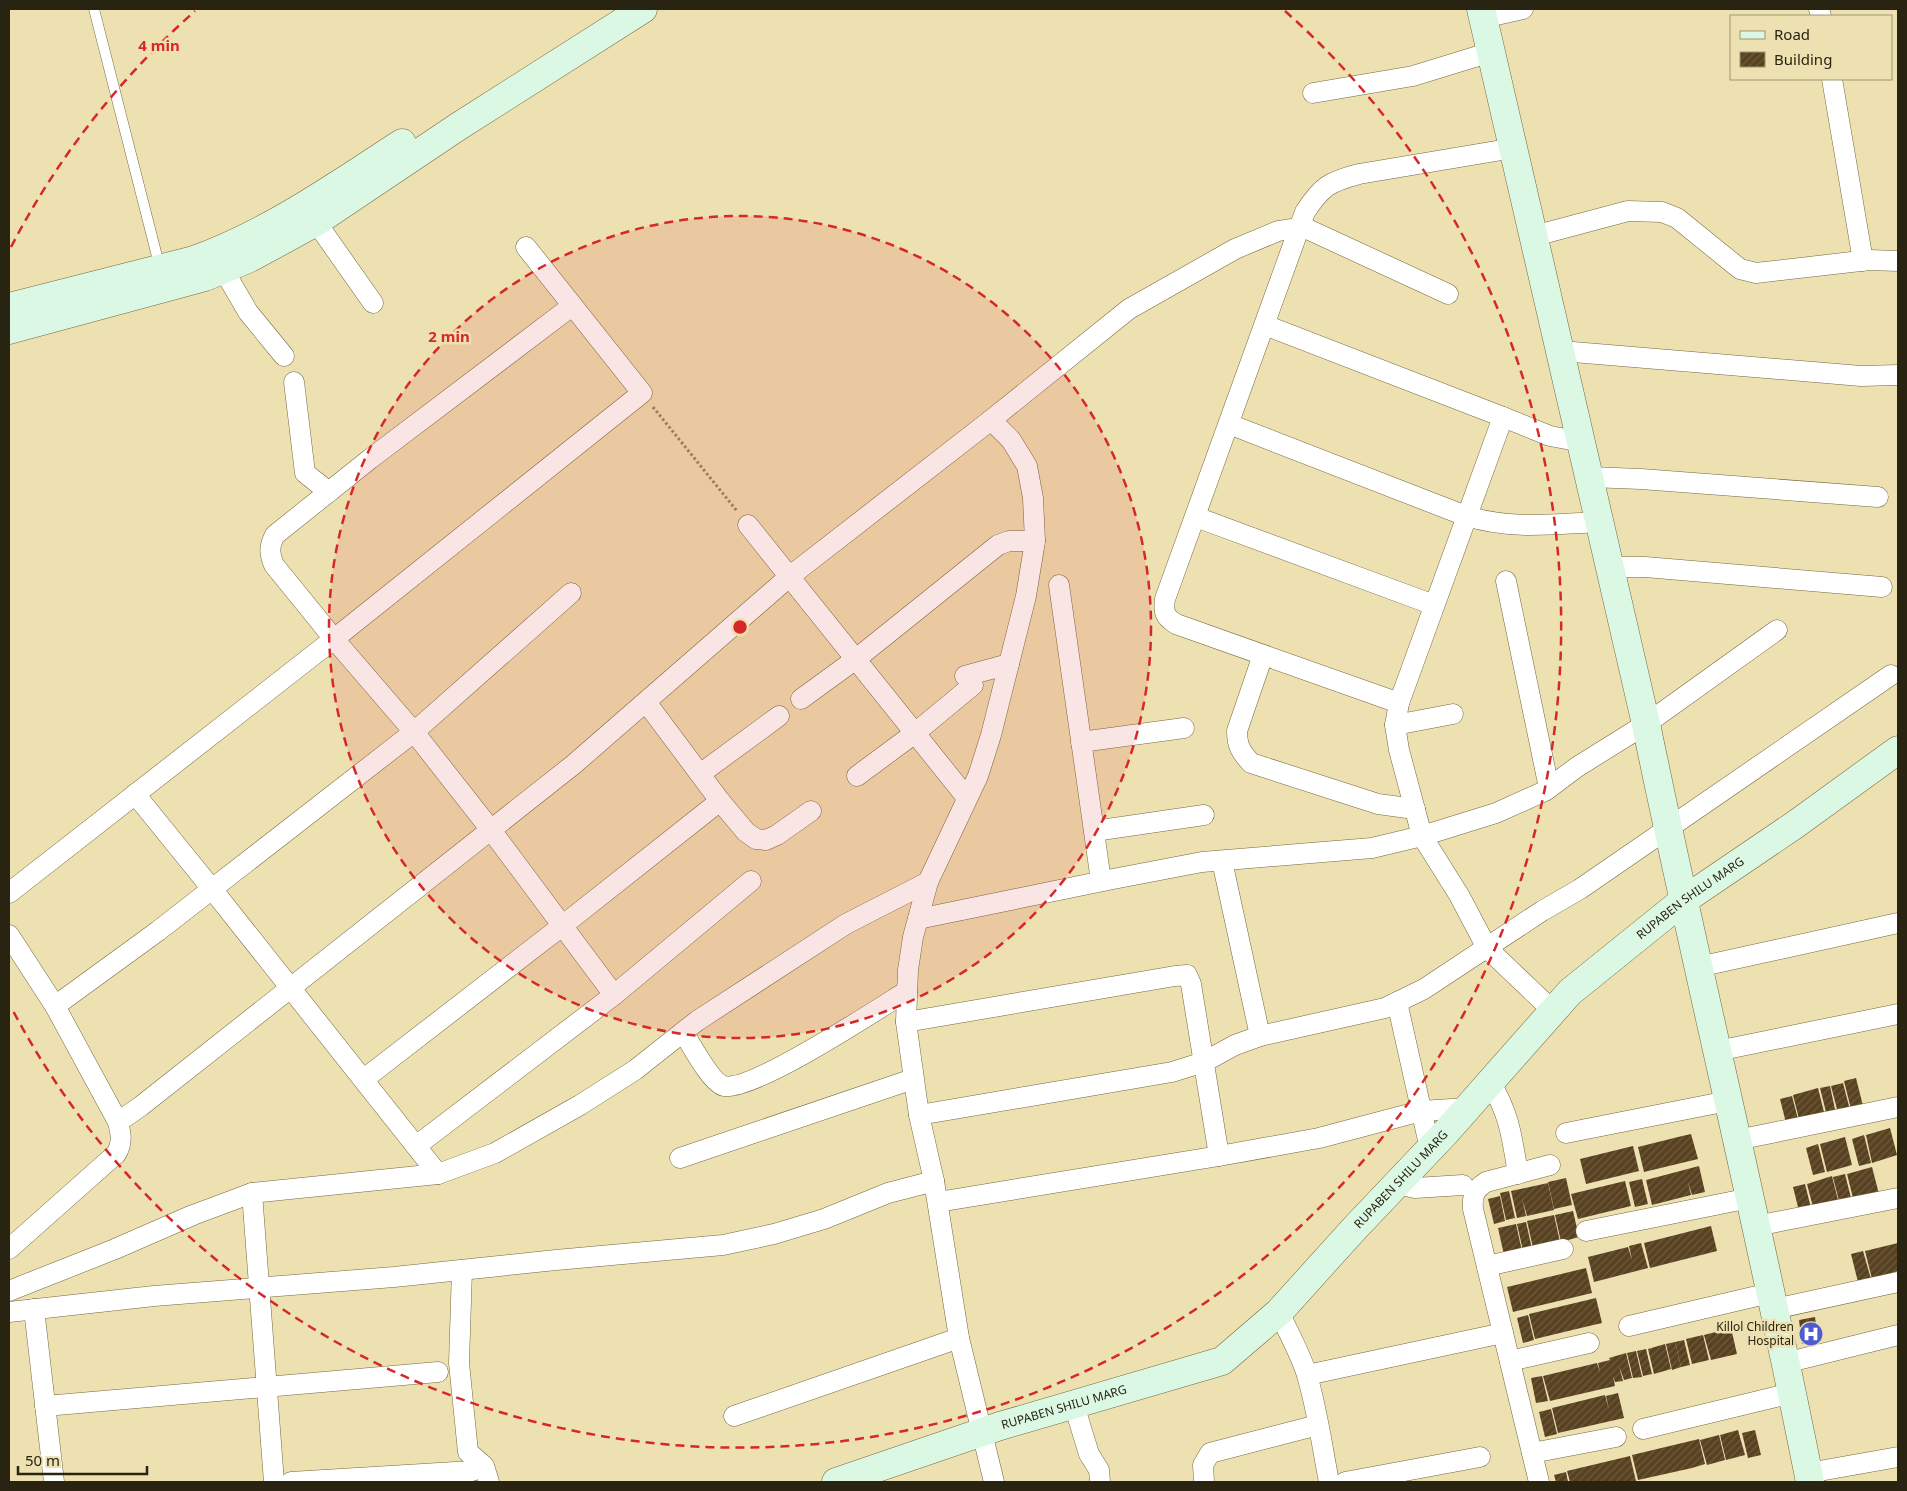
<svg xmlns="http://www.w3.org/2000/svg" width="1907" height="1491" font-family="'Noto Sans',sans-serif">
  <defs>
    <pattern id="building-hatch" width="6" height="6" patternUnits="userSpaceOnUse" patternTransform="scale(1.25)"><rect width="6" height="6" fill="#584120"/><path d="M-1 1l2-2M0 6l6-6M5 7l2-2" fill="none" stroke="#6d5a3e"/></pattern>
  </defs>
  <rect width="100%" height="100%" fill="#ede0b1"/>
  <g fill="url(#building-hatch)">
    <path d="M1856 1078 1863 1106 1851 1109 1844 1081Z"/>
    <path d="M1843 1083 1850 1110 1838 1113 1831 1086Z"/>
    <path d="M1830 1086 1836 1114 1827 1116 1820 1088Z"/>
    <path d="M1818 1088 1825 1116 1800 1123 1793 1095Z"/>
    <path d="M1792 1096 1799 1123 1787 1127 1780 1099Z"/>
    <path d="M1890 1128 1897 1155 1872 1163 1866 1135Z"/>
    <path d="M1691 1134 1698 1159 1644 1172 1638 1147 1678 1137 1682 1150 1678 1137Z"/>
    <path d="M1864 1135 1871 1163 1859 1166 1852 1139Z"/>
    <path d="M1845 1137 1852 1165 1827 1172 1820 1144Z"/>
    <path d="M1818 1144 1825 1172 1813 1175 1806 1148Z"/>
    <path d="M1633 1146 1639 1171 1586 1184 1580 1159Z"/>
    <path d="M1699 1166 1705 1192 1692 1195 1688 1182 1691 1195 1652 1205 1646 1180Z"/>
    <path d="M1872 1167 1879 1194 1854 1202 1847 1174Z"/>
    <path d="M1845 1174 1852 1202 1840 1205 1833 1177Z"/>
    <path d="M1832 1176 1839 1204 1814 1211 1807 1184Z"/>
    <path d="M1566 1178 1572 1205 1554 1209 1548 1182Z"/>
    <path d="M1642 1179 1648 1204 1635 1207 1629 1182Z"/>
    <path d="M1625 1181 1631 1206 1578 1219 1571 1194Z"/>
    <path d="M1548 1183 1554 1210 1527 1216 1522 1198 1526 1216 1517 1218 1511 1191Z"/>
    <path d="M1805 1184 1812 1212 1800 1215 1793 1187Z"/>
    <path d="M1509 1191 1515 1218 1506 1220 1500 1193Z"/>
    <path d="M1500 1196 1505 1221 1494 1224 1488 1199Z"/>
    <path d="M1573 1211 1579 1237 1561 1242 1555 1215Z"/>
    <path d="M1554 1215 1560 1242 1533 1248 1527 1221Z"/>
    <path d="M1526 1222 1532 1249 1523 1251 1517 1224Z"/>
    <path d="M1516 1224 1522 1251 1504 1255 1498 1228Z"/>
    <path d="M1711 1226 1717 1251 1650 1268 1644 1243Z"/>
    <path d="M1641 1243 1648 1268 1594 1282 1588 1257 1628 1247 1632 1260 1629 1246Z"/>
    <path d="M1898 1243V1271L1872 1279 1865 1251Z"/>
    <path d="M1863 1251 1871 1279 1858 1282 1851 1254Z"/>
    <path d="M1586 1268 1592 1293 1513 1312 1507 1287Z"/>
    <path d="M1596 1298 1602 1323 1589 1326 1586 1313 1589 1326 1535 1339 1529 1314Z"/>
    <path d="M1528 1315 1534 1340 1523 1343 1517 1318Z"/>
    <path d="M1815 1317 1818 1342 1802 1344 1799 1320Z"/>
    <path d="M1731 1328 1737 1354 1711 1360 1704 1335Z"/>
    <path d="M1703 1335 1709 1360 1692 1364 1686 1339Z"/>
    <path d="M1684 1340 1690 1365 1681 1367 1675 1342Z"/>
    <path d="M1675 1342 1681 1367 1672 1370 1666 1344Z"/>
    <path d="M1665 1344 1671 1369 1654 1374 1648 1349Z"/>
    <path d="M1646 1349 1652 1374 1643 1376 1637 1351Z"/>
    <path d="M1636 1351 1642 1377 1633 1378 1627 1353Z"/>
    <path d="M1626 1353 1632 1378 1624 1380 1619 1366 1623 1381 1615 1382 1613 1376 1615 1386 1550 1401 1543 1376 1597 1363 1600 1372 1598 1363 1610 1360 1609 1358Z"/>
    <path d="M1542 1376 1548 1401 1536 1403 1531 1378Z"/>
    <path d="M1618 1393 1624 1418 1558 1433 1552 1408 1605 1395 1609 1410 1606 1396Z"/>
    <path d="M1551 1409 1557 1434 1545 1437 1539 1412Z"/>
    <path d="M1738 1430 1745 1455 1726 1460 1720 1435Z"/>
    <path d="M1755 1430 1761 1455 1748 1458 1742 1433Z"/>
    <path d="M1719 1435 1725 1460 1707 1465 1700 1440Z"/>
    <path d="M1699 1439 1705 1464 1692 1468 1689 1454 1692 1468 1638 1480 1632 1455Z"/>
    <path d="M1630 1456 1636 1481 1570 1482 1567 1471Z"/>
    <path d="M1566 1472 1568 1482H1556L1554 1475Z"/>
  </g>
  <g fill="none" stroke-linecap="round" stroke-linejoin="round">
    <defs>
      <path id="lane" d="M94 9 160 268"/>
      <g id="street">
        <path d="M1819 9 1821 16"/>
        <path d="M1483 18 1523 9"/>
        <path d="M1832 79 1863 261"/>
        <path d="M1313 93 1413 76 1491 52"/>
        <path d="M316 222 373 303"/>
        <path d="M1534 236 1628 211 1662 212 1677 218 1740 269 1756 273 1869 260 1898 261"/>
        <path d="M526 247 642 393 334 639 274 565C269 553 269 546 275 535L370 459 572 306"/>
        <path d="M216 257 248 312 284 356"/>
        <path d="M1265 325 1503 417 1550 436 1582 442"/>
        <path d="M1561 351 1861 376 1898 375"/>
        <path d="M294 382 305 473 329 492"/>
        <path d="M1503 417 1399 703 1395 725 1399 750 1422 836 1459 895 1487 948 1553 1011"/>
        <path d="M991 420 1011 440 1027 466 1033 498 1035 541 1026 596 991 735 978 776 928 882 913 937 908 970 906 1022 919 1115 934 1181 959 1338 994 1482"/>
        <path d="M1229 424 1466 516C1513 530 1552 524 1600 522"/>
        <path d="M1590 477 1641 479 1878 497"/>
        <path d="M1196 517 1434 605"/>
        <path d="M748 525 967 798"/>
        <path d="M1610 567H1645L1882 587"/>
        <path d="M1506 581 1549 788"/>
        <path d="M1059 585 1101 881"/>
        <path d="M1263 655 1237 731C1237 746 1241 752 1251 763L1378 804 1415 809"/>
        <path d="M965 676 1009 664"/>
        <path d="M801 699 856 659 998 545 1009 541H1035"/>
        <path d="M646 702 720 801 746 832 756 839 766 840 777 835 811 811"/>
        <path d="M1399 703 1176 624C1165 617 1163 612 1165 599L1305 212C1322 186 1329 182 1359 174L1514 148"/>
        <path d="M1395 725 1453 714"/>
        <path d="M1081 742 1184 728"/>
        <path d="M700 774 779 716"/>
        <path d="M857 776 915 733 973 685"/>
        <path d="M135 794 212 889 414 732 571 593"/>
        <path d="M1094 831 1204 815"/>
        <path d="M1222 861 1260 1036"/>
        <path d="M9 893 334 639 414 732 491 830 614 995"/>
        <path d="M918 919 1113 879 1202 862 1372 848 1422 836 1496 813 1545 791 1577 767 1646 724 1777 630"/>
        <path d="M9 935 55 1006 118 1122C121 1134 123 1143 116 1154L9 1249"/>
        <path d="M1698 967 1898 923"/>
        <path d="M1397 1002 1430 1149"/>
        <path d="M55 1006 158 931 212 889 438 1174"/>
        <path d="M906 1022 1175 976 1187 975 1191 984 1219 1156 938 1202"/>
        <path d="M683 1032C691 1044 711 1083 724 1086 752 1092 878 1009 907 991"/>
        <path d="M1717 1051 1898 1014"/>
        <path d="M364 1079 562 926 720 801"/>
        <path d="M1490 1082C1510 1115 1512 1138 1518 1174"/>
        <path d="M919 1115 1172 1072 1204 1062 1235 1045 1260 1036 1385 1008 1424 989 1542 911 1580 889 1891 675"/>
        <path d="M118 1122 141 1106 573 765 789 577 991 420 1129 309 1235 249 1278 231 1303 227 1448 294"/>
        <path d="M1566 1133 1728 1101"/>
        <path d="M1737 1140 1898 1107"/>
        <path d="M416 1146 614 995 751 881"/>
        <path d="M1219 1156 1319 1138 1421 1111 1468 1108"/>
        <path d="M680 1158 913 1079"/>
        <path d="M1397 1184 1415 1188 1463 1185"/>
        <path d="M252 1193 274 1482"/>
        <path d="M1756 1226 1898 1198"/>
        <path d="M1586 1231 1750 1198"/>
        <path d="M1487 1266 1563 1249"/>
        <path d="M462 1270 459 1363 468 1452 484 1466 489 1482"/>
        <path d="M9 1291 115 1249 193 1215 252 1193 438 1174 495 1153 580 1105 635 1070 697 1021 846 924 928 882"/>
        <path d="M34 1309 54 1482"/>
        <path d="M1774 1309 1898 1282"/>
        <path d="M9 1312 154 1296 394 1277 556 1260 723 1245 774 1234 824 1219 888 1193 934 1181"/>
        <path d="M1279 1312C1288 1332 1299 1351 1306 1372 1317 1407 1322 1446 1329 1482"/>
        <path d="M1629 1326 1770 1293"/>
        <path d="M1510 1361 1589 1343"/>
        <path d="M1785 1363 1898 1335"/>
        <path d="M1307 1375 1503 1333"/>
        <path d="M1074 1405 1089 1454 1099 1470 1100 1482"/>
        <path d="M45 1406 438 1372"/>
        <path d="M734 1416 959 1338"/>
        <path d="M1643 1429 1792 1393"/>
        <path d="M1532 1453 1616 1437"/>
        <path d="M1808 1473 1898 1457"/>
        <path d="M291 1482 472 1471"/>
        <path d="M1204 1482 1203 1465 1210 1453 1318 1425"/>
        <path d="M1345 1482 1480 1457"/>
        <path d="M1539 1482 1473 1209C1472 1196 1474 1190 1486 1182L1550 1165"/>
      </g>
      <g id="secondary">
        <path d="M1481 9 1646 724C1698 977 1760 1228 1810 1482"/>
        <path d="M9 307 194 260C269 233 336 186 402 143"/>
        <path d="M9 330 205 277 250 258 316 222 459 126 643 9"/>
        <path id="s1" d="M836 1482 1000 1426 1222 1361 1279 1312 1354 1229 1447 1131 1570 992 1684 900 1796 824 1898 750"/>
      </g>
    </defs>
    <use href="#lane" stroke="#75683d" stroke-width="11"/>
    <use href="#street" stroke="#75683d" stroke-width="21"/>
    <use href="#secondary" stroke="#75683d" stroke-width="29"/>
    <path stroke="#928867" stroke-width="3" stroke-dasharray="2.5 2.5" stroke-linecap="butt" d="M653 407 737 511"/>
    <use href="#lane" stroke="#fff" stroke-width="10"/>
    <use href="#street" stroke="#fff" stroke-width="20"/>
    <use href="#secondary" stroke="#dbf8e5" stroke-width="28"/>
  </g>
  <circle cx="740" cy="627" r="411" fill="#d62828" fill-opacity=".12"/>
  <g fill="none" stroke="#d62828" stroke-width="2.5" stroke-dasharray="9 6">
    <circle cx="740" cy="627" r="411"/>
    <path d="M11 247A822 822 0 0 1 195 11M1285 11A822 822 0 1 1 11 1007"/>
  </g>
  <defs>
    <symbol id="hospital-disc" viewBox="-11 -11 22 22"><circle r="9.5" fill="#4f5bd1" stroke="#ede0b1"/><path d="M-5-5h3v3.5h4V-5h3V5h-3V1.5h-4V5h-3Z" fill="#fff"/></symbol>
  </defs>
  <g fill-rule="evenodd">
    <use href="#hospital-disc" x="1797" y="1320" width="28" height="28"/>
  </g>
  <g text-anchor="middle" stroke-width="5" stroke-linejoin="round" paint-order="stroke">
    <g font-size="12" fill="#292412" stroke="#ede0b1">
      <text dy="4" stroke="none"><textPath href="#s1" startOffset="1065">RUPABEN SHILU MARG</textPath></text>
      <text dy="4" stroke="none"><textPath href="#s1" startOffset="660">RUPABEN SHILU MARG</textPath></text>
      <text dy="4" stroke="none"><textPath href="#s1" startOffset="240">RUPABEN SHILU MARG</textPath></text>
    </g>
    <g font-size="12" fill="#292412" stroke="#ede0b1" text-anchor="end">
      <text x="1794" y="1331">Killol Children<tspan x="1794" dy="14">Hospital</tspan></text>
    </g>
  </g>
  <circle cx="740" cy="627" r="8" fill="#d62828" stroke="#ede0b1" stroke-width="2.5"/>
  <g font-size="15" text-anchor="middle" font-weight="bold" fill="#d62828" stroke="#ede0b1" stroke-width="5" stroke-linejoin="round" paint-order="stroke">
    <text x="159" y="51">4 min</text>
    <text x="449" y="342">2 min</text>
  </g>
  <rect width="1907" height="1491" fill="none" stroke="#292412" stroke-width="20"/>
  <rect x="1730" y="15" width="162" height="65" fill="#ede0b1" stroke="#9f9571"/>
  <rect x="1740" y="31" width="25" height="8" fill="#dbf8e5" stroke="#9f9571"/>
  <text x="1774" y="40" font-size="15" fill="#292412">Road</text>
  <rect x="1740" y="52" width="25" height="15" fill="url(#building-hatch)" stroke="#9f9571"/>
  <text x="1774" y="65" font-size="15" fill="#292412">Building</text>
  <path d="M18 1466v8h129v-8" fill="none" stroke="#292412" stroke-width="2.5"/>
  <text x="25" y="1466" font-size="15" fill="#292412" stroke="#ede0b1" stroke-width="4" paint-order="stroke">50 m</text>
</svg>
